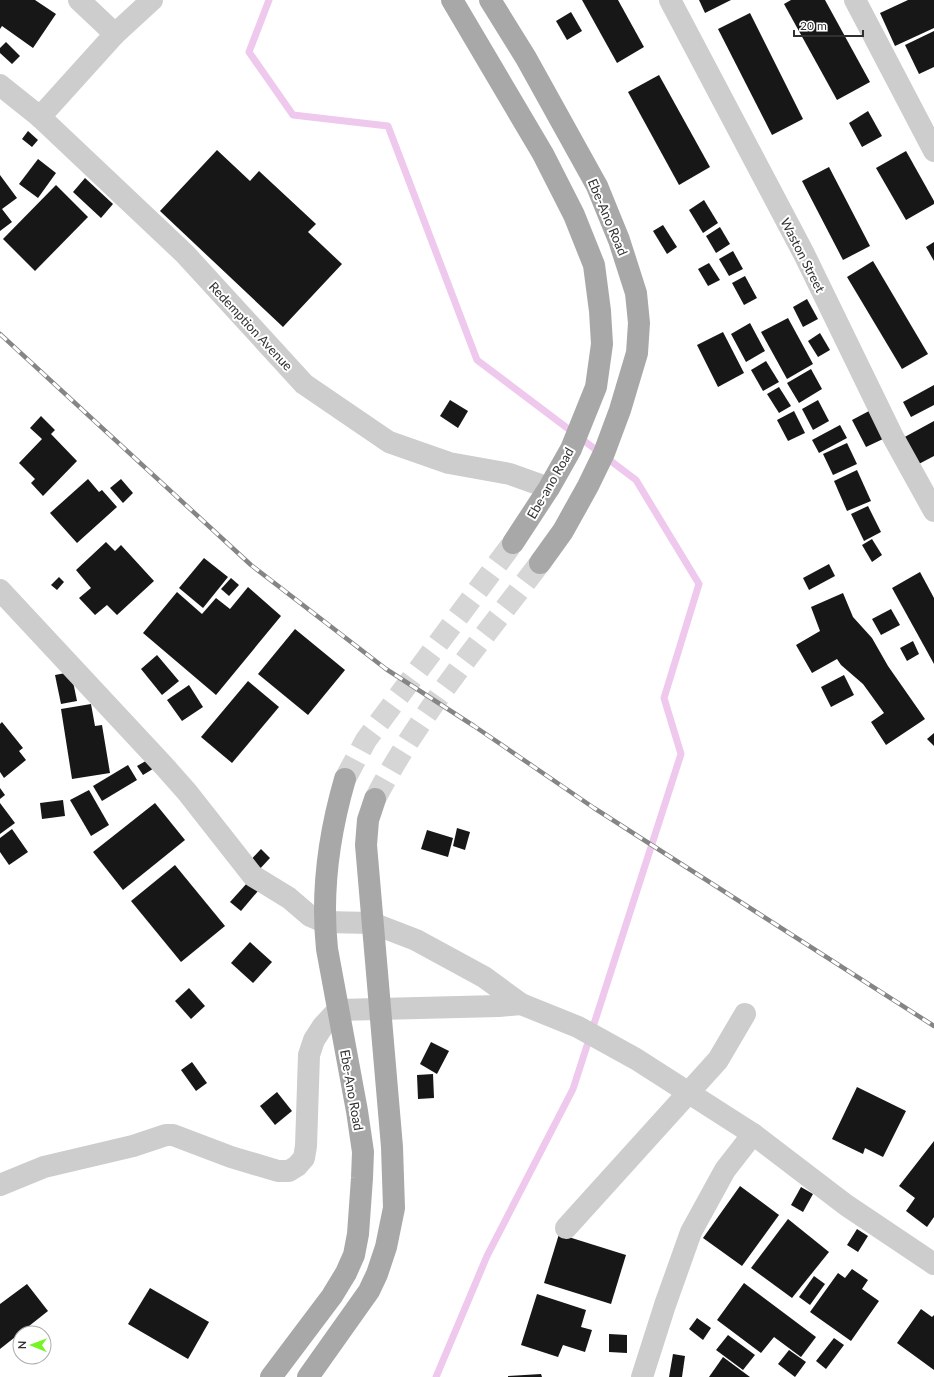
<svg xmlns="http://www.w3.org/2000/svg" width="934" height="1377" font-family="Lato,sans-serif">
  <rect width="100%" height="100%" fill="#fff"/>
  <g fill="none" stroke-linecap="round" stroke-linejoin="round">
    <path stroke="#efc8ed" stroke-width="7" d="M269 0 249 52 293 115 388 126 477 360 636 480 699 584 664 698 681 754 573 1089 487 1256 436 1377"/>
  </g>
  <g fill="#171717">
    <path d="M0 0H35L56 14 33 48 2 26 0 29Z"/>
    <path d="M582 0H618L644 47 617 63Z"/>
    <path d="M699 0H731L705 13Z"/>
    <path d="M791 0H825L870 82 837 100 784 4Z"/>
    <path d="M908 0H934V28L895 46 880 13Z"/>
    <path d="M571 12 582 31 567 40 556 21Z"/>
    <path d="M750 13 803 119 772 135 718 29Z"/>
    <path d="M934 31V67L919 74 905 45Z"/>
    <path d="M6 42 20 56 12 64 0 53V48Z"/>
    <path d="M659 75 710 167 679 185 628 92Z"/>
    <path d="M868 111 882 136 862 147 849 123Z"/>
    <path d="M28 131 38 140 32 147 22 139Z"/>
    <path d="M217 150 250 181 259 171 316 224 308 232 342 264 283 327 160 211Z"/>
    <path d="M906 151 934 201V204L906 220 876 168Z"/>
    <path d="M38 159 56 173 38 198 19 184Z"/>
    <path d="M829 167 870 246 843 260 802 181Z"/>
    <path d="M0 175 17 198 2 209 12 222 0 231Z"/>
    <path d="M85 178 113 204 101 218 73 192Z"/>
    <path d="M56 185 88 217 35 271 3 239Z"/>
    <path d="M704 200 718 223 703 233 689 210Z"/>
    <path d="M663 225 677 247 667 254 653 231Z"/>
    <path d="M720 227 730 244 716 253 706 236Z"/>
    <path d="M934 242V261L926 247Z"/>
    <path d="M733 251 743 269 729 276 719 259Z"/>
    <path d="M873 261 928 354 902 369 847 277Z"/>
    <path d="M709 263 720 280 708 286 698 269Z"/>
    <path d="M745 276 757 298 744 305 732 283Z"/>
    <path d="M807 299 818 319 803 327 793 307Z"/>
    <path d="M788 318 813 364 787 379 761 332Z"/>
    <path d="M750 323 765 351 746 362 731 334Z"/>
    <path d="M723 332 744 373 718 387 697 345Z"/>
    <path d="M820 333 830 350 818 357 808 341Z"/>
    <path d="M766 361 779 382 763 391 751 370Z"/>
    <path d="M811 369 822 389 799 403 787 383Z"/>
    <path d="M934 385V405L911 417 903 402Z"/>
    <path d="M779 387 791 406 779 413 767 394Z"/>
    <path d="M450 400 468 411 458 428 440 416Z"/>
    <path d="M818 400 829 421 813 430 802 409Z"/>
    <path d="M794 411 805 433 788 441 777 420Z"/>
    <path d="M869 411 883 439 866 447 852 420Z"/>
    <path d="M41 416 55 430 51 434 77 461 43 496 31 483 35 479 19 463 42 439 30 428Z"/>
    <path d="M934 421V456L915 466 901 439Z"/>
    <path d="M840 425 847 438 819 453 812 440Z"/>
    <path d="M847 443 857 464 833 475 823 454Z"/>
    <path d="M857 470 871 501 847 511 834 481Z"/>
    <path d="M88 479 99 492 102 490 117 507 77 543 50 513Z"/>
    <path d="M121 479 133 493 123 503 110 488Z"/>
    <path d="M868 506 881 532 864 541 851 514Z"/>
    <path d="M872 539 882 555 872 562 862 545Z"/>
    <path d="M106 542 115 551 121 545 154 581 117 615 107 605 95 615 79 598 91 588 76 570Z"/>
    <path d="M204 558 228 577 203 608 179 588Z"/>
    <path d="M829 564 835 576 809 590 803 578Z"/>
    <path d="M920 572 934 598V664L892 588Z"/>
    <path d="M59 577 64 582 57 590 51 585Z"/>
    <path d="M231 578 239 585 229 596 221 589Z"/>
    <path d="M248 587 281 616 216 695 143 633 177 592 202 614 216 598 230 609Z"/>
    <path d="M843 593 853 617 872 638 888 666 925 719 886 745 871 722 884 713 863 684 841 665 837 659 812 673 796 645 820 631 811 607Z"/>
    <path d="M891 609 900 625 881 635 872 619Z"/>
    <path d="M295 629 345 670 308 715 258 674Z"/>
    <path d="M913 641 919 654 907 661 900 648Z"/>
    <path d="M157 655 179 681 162 695 141 669Z"/>
    <path d="M71 672 77 701 61 704 55 675Z"/>
    <path d="M844 675 854 695 831 707 821 687Z"/>
    <path d="M248 681 279 707 232 763 201 737Z"/>
    <path d="M189 685 203 707 182 721 167 700Z"/>
    <path d="M91 704 95 726 102 725 110 773 72 779 61 709Z"/>
    <path d="M2 722 23 748 19 751 26 760 4 778 0 772V724Z"/>
    <path d="M934 733V746L927 739Z"/>
    <path d="M151 758 156 767 143 775 137 766Z"/>
    <path d="M128 765 137 780 102 801 93 786Z"/>
    <path d="M0 788 5 795 0 799Z"/>
    <path d="M89 790 109 825 91 836 70 800Z"/>
    <path d="M63 800 65 816 42 819 40 803Z"/>
    <path d="M0 803 15 823 0 834Z"/>
    <path d="M155 803 185 840 123 890 93 852Z"/>
    <path d="M457 828 470 832 465 850 453 846Z"/>
    <path d="M12 829 28 852 9 865 0 852V838Z"/>
    <path d="M427 830 453 838 448 857 421 849Z"/>
    <path d="M261 849 270 858 257 872 247 864Z"/>
    <path d="M175 865 225 926 181 962 131 901Z"/>
    <path d="M248 882 258 891 241 911 230 902Z"/>
    <path d="M250 942 272 962 253 983 231 963Z"/>
    <path d="M189 988 205 1006 191 1019 175 1001Z"/>
    <path d="M431 1042 449 1051 437 1074 420 1064Z"/>
    <path d="M192 1062 207 1083 196 1091 181 1070Z"/>
    <path d="M433 1074 434 1098 418 1099 417 1075Z"/>
    <path d="M857 1087 906 1111 883 1157 865 1148 863 1154 832 1139Z"/>
    <path d="M277 1092 292 1111 275 1125 260 1106Z"/>
    <path d="M934 1141V1217L927 1227 906 1211 915 1198 899 1186Z"/>
    <path d="M740 1186 779 1215 742 1266 703 1238Z"/>
    <path d="M801 1187 813 1194 803 1212 791 1205Z"/>
    <path d="M788 1219 829 1252 792 1298 751 1268Z"/>
    <path d="M857 1229 868 1236 858 1252 847 1245Z"/>
    <path d="M559 1234 626 1255 611 1304 544 1283Z"/>
    <path d="M852 1269 868 1280 862 1289 879 1301 851 1341 810 1312 838 1273 845 1278Z"/>
    <path d="M814 1276 825 1284 810 1305 799 1297Z"/>
    <path d="M744 1283 816 1337 801 1357 774 1337 761 1353 717 1320Z"/>
    <path d="M27 1284 48 1311 0 1349V1304Z"/>
    <path d="M150 1288 209 1322 188 1359 128 1324Z"/>
    <path d="M537 1294 586 1310 581 1327 592 1330 585 1352 563 1345 558 1357 521 1345Z"/>
    <path d="M921 1309 932 1317 934 1315V1370L897 1343Z"/>
    <path d="M697 1318 711 1328 703 1340 689 1329Z"/>
    <path d="M609 1334 627 1335V1353L609 1352Z"/>
    <path d="M728 1335 755 1355 743 1370 716 1350Z"/>
    <path d="M834 1338 844 1345 826 1369 816 1361Z"/>
    <path d="M789 1350 806 1362 795 1377 778 1364Z"/>
    <path d="M673 1354 685 1356 682 1377H669Z"/>
    <path d="M723 1357 750 1377H709Z"/>
    <path d="M541 1374 542 1377H508V1376Z"/>
  </g>
  <g fill="none" stroke-linecap="round" stroke-linejoin="round">
    <g stroke="#d6d6d6" stroke-width="22" stroke-dasharray="22 11" stroke-linecap="butt">
      <path d="M345 779 366 740 513 543"/>
      <path d="M375 799C419 714 482 640 540 563"/>
    </g>
    <g stroke="#cdcdcd" stroke-width="22">
      <path d="M79 0 115 34"/>
      <path d="M670 0 804 254 893 437 934 511"/>
      <path d="M855 0 934 151"/>
      <path d="M0 85 40 117 185 254 304 384 389 442 449 463 510 474 549 488"/>
      <path d="M40 117 115 34 152 0"/>
      <path d="M0 590 164 766 187 792 253 876 289 898 310 916 324 922 372 923 416 940 484 977 521 1004 578 1027 636 1059 753 1134 846 1205 934 1264"/>
      <path d="M0 1185 44 1167 133 1146 166 1135H173L231 1157 278 1171H289L297 1166 304 1158 306 1146 309 1055 314 1040 323 1026 338 1010 499 1006 521 1004"/>
      <path d="M566 1228 718 1060 745 1014"/>
      <path d="M642 1377 665 1305 691 1232 725 1170 753 1134"/>
    </g>
    <g stroke="#a8a8a8" stroke-width="22">
      <path d="M452 0 543 154 574 215 594 265 600 311 602 344 596 387 571 449 549 488 513 543"/>
      <path d="M490 0 526 58 597 186 619 240 636 293 639 323 637 353 620 410 604 453 588 486 563 531 540 563"/>
      <path d="M271 1377 332 1296 346 1273 354 1255 358 1234 362 1178 363 1152 357 1111 327 949C321 892 329 834 345 779"/>
      <path d="M308 1377 369 1291 377 1274 386 1247 394 1208 392 1147 366 845 368 820 375 799"/>
    </g>
    <defs>
      <path id="rail" d="M0 334 251 565 386 669 474 726 594 808 934 1026"/>
    </defs>
    <use href="#rail" stroke="#858585" stroke-width="4.5"/>
    <use href="#rail" stroke="#fff" stroke-width="3" stroke-dasharray="9" stroke-linecap="butt"/>
  </g>
  <g text-anchor="middle" stroke-width="4" stroke-linejoin="round" paint-order="stroke">
    <g font-size="13" fill="#303030" stroke="#fff">
      <text transform="translate(608 217) rotate(67)" y="5">Ebe-Ano Road</text>
      <text transform="translate(803 255) rotate(63)" y="5">Waston Street</text>
      <text transform="translate(251 326) rotate(47)" y="5">Redemption Avenue</text>
      <text transform="translate(550 483) rotate(-60)" y="5">Ebe-ano Road</text>
      <text transform="translate(352 1090) rotate(80)" y="5">Ebe-Ano Road</text>
    </g>
  </g>
  <g transform="translate(32 1345) rotate(271)"><circle r="19" fill="#ffffff" stroke="#acacac"/>
  <path d="M0-3L7 15L0 10L-7 15Z" fill="#77f426"/>
  <text y="-6" font-size="11" font-weight="bold" text-anchor="middle" fill="#303030">N</text>
  </g>
  <path d="M794 30v6h69v-6" fill="none" stroke="#303030" stroke-width="2"/>
  <text x="800" y="30" font-size="12" fill="#303030" stroke="#ffffff" stroke-width="3" paint-order="stroke">20 m</text>
</svg>
